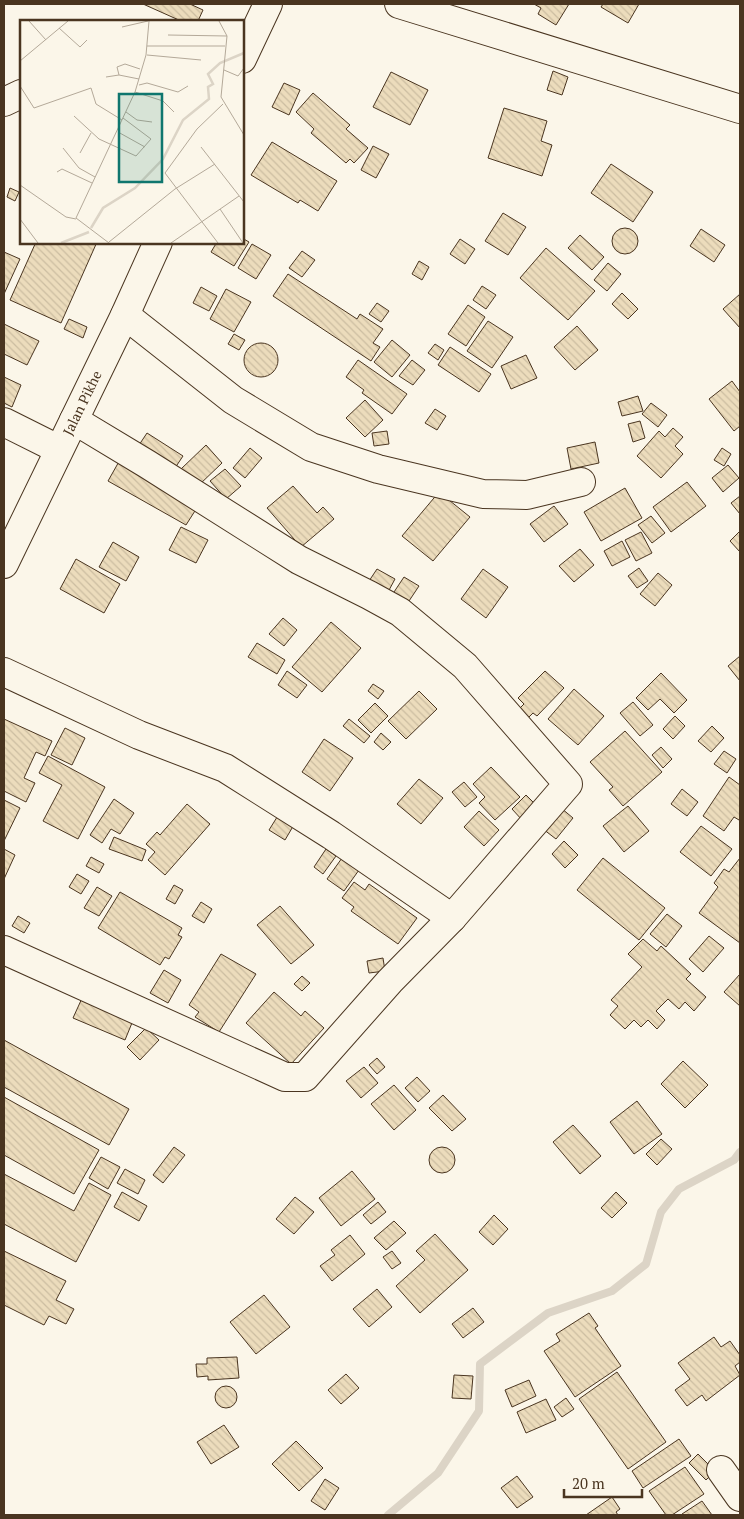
<svg xmlns="http://www.w3.org/2000/svg" width="744" height="1519" font-family="'PT Serif',serif">
  <defs>
    <pattern id="building-back-hatch" width="6" height="6" patternUnits="userSpaceOnUse" patternTransform="scale(1.25)"><rect width="6" height="6" fill="#ecdcbc"/><path d="M-1 5l2 2M0 0l6 6M5-1l2 2" fill="none" stroke="#ccbda1"/></pattern>
  </defs>
  <rect width="100%" height="100%" fill="#fbf6e9"/>
  <g fill="none" stroke-linecap="round" stroke-linejoin="round">
    <path stroke="#dcd4c6" stroke-width="8" d="M388 1515 438 1473 479 1411 480 1364 548 1313 612 1291 646 1264 661 1212 679 1189 734 1160 740 1152"/>
  </g>
  <g fill="url(#building-back-hatch)" stroke="#4a3520">
    <path d="M143 4H190L203 10 198 21H181Z"/>
    <path d="M534 4H569L556 25 538 14 541 8Z"/>
    <path d="M603 4H639L628 23 601 7Z"/>
    <path d="M553 71 568 77 562 95 547 90Z"/>
    <path d="M391 72 428 90 410 125 373 107Z"/>
    <path d="M284 83 300 90 289 115 272 107Z"/>
    <path d="M313 93 350 125 346 129 368 148 354 163 350 159 346 163 311 133 314 129 296 112Z"/>
    <path d="M504 108 547 121 541 141 552 145 542 176 488 158Z"/>
    <path d="M272 142 337 181 318 211 300 200 298 203 251 175Z"/>
    <path d="M373 146 389 154 376 178 361 170Z"/>
    <path d="M611 164 653 192 633 222 591 193Z"/>
    <path d="M10 188 19 192 15 201 7 197Z"/>
    <path d="M503 213 526 227 508 255 485 241Z"/>
    <circle cx="625" cy="241" r="13"/>
    <path d="M701 229 725 245 714 262 690 246Z"/>
    <path d="M580 235 604 257 592 270 568 248Z"/>
    <path d="M242 238 249 242 234 266 211 252 217 242H242Z"/>
    <path d="M460 239 475 249 465 264 450 254Z"/>
    <path d="M36 242H97L61 323 10 300Z"/>
    <path d="M252 244 271 255 256 279 238 268Z"/>
    <path d="M546 248 595 291 568 320 520 278Z"/>
    <path d="M302 251 315 260 302 277 289 268Z"/>
    <path d="M4 252 20 259 4 294Z"/>
    <path d="M419 261 429 267 422 280 412 274Z"/>
    <path d="M608 263 621 274 607 291 594 280Z"/>
    <path d="M288 274 357 319 360 314 383 329 373 343 380 347 371 361 273 296Z"/>
    <path d="M482 286 496 295 486 309 473 300Z"/>
    <path d="M201 287 217 296 209 311 193 303Z"/>
    <path d="M226 289 251 302 234 332 210 319Z"/>
    <path d="M622 293 638 309 628 319 612 304Z"/>
    <path d="M740 294V328L723 309Z"/>
    <path d="M377 303 389 311 381 322 369 314Z"/>
    <path d="M468 305 485 317 466 346 448 334Z"/>
    <path d="M69 319 87 327 83 338 64 329Z"/>
    <path d="M488 321 513 337 492 368 467 351Z"/>
    <path d="M4 324 39 341 27 365 4 354Z"/>
    <path d="M577 326 598 350 575 370 554 347Z"/>
    <path d="M234 334 245 340 239 350 228 344Z"/>
    <path d="M392 340 410 355 392 377 374 362Z"/>
    <circle cx="261" cy="360" r="17"/>
    <path d="M435 344 444 350 438 360 428 353Z"/>
    <path d="M450 347 491 374 479 392 438 365Z"/>
    <path d="M526 355 537 378 511 389 501 366Z"/>
    <path d="M358 360 407 394 392 414 362 393 364 390 346 377Z"/>
    <path d="M412 360 425 370 413 385 399 376Z"/>
    <path d="M4 377 21 385 12 407 4 403Z"/>
    <path d="M732 381 740 392V426L734 431 709 399Z"/>
    <path d="M638 396 643 411 622 416 618 402Z"/>
    <path d="M365 400 383 420 365 437 346 418Z"/>
    <path d="M651 403 667 415 658 427 642 414Z"/>
    <path d="M435 409 446 416 437 430 425 423Z"/>
    <path d="M640 421 645 438 633 442 628 424Z"/>
    <path d="M673 428 683 437 675 446 683 454 661 478 637 456 659 431 665 437Z"/>
    <path d="M387 431 389 444 374 446 372 433Z"/>
    <path d="M147 433 183 456 175 468 139 445Z"/>
    <path d="M595 442 599 463 571 469 567 448Z"/>
    <path d="M206 445 222 463 198 486 181 469Z"/>
    <path d="M250 448 262 458 245 478 233 468Z"/>
    <path d="M722 448 731 454 724 466 714 460Z"/>
    <path d="M121 458 200 503 186 525 108 481Z"/>
    <path d="M728 465 739 478 723 492 712 478Z"/>
    <path d="M225 469 241 486 226 499 210 481Z"/>
    <path d="M687 482 706 506 671 532 653 507Z"/>
    <path d="M293 486 317 513 323 507 334 519 301 547 267 508Z"/>
    <path d="M625 488 642 518 601 541 584 512Z"/>
    <path d="M439 492 470 517 433 561 402 536Z"/>
    <path d="M740 496V514L731 503Z"/>
    <path d="M554 506 568 524 544 542 530 524Z"/>
    <path d="M651 516 665 533 652 543 638 525Z"/>
    <path d="M181 527 208 540 196 563 169 550Z"/>
    <path d="M740 531V552L730 541Z"/>
    <path d="M641 532 652 553 636 561 625 540Z"/>
    <path d="M622 541 630 557 612 566 604 551Z"/>
    <path d="M113 542 139 557 126 581 99 567Z"/>
    <path d="M580 549 594 565 574 582 559 566Z"/>
    <path d="M76 559 120 584 104 613 60 589Z"/>
    <path d="M639 568 648 581 637 588 628 576Z"/>
    <path d="M377 569 395 579 388 592 369 581Z"/>
    <path d="M483 569 508 587 486 618 461 599Z"/>
    <path d="M658 573 672 585 655 606 640 594Z"/>
    <path d="M404 577 419 586 407 604 392 595Z"/>
    <path d="M283 618 297 630 284 646 269 634Z"/>
    <path d="M331 622 361 648 322 692 292 667Z"/>
    <path d="M257 643 285 660 277 674 248 657Z"/>
    <path d="M740 656V681L728 666Z"/>
    <path d="M287 671 307 685 297 698 278 685Z"/>
    <path d="M545 671 564 688 537 716 533 713 524 722 515 713 524 704 518 698Z"/>
    <path d="M661 673 687 700 674 713 660 699 648 710 636 698Z"/>
    <path d="M373 684 384 691 378 699 368 691Z"/>
    <path d="M574 689 604 716 578 745 548 719Z"/>
    <path d="M419 691 437 709 406 739 388 721Z"/>
    <path d="M633 702 653 725 640 736 620 713Z"/>
    <path d="M375 703 388 716 371 733 358 720Z"/>
    <path d="M675 716 685 726 673 739 663 729Z"/>
    <path d="M4 719 52 741 45 756 36 752 24 778 35 783 26 802 4 791Z"/>
    <path d="M349 719 370 736 364 743 343 726Z"/>
    <path d="M712 726 724 738 711 752 698 741Z"/>
    <path d="M65 728 85 738 72 765 51 755Z"/>
    <path d="M625 731 662 772 623 806 609 790 613 787 590 762Z"/>
    <path d="M381 733 391 742 383 750 374 742Z"/>
    <path d="M324 739 353 758 330 791 302 772Z"/>
    <path d="M661 747 672 759 663 768 652 755Z"/>
    <path d="M724 751 736 759 727 773 714 764Z"/>
    <path d="M48 756 105 787 78 839 43 821 62 785 39 773Z"/>
    <path d="M491 767 520 797 495 820 479 803 485 797 473 784Z"/>
    <path d="M729 777 740 785V818L739 820 734 817 724 831 703 816Z"/>
    <path d="M419 779 443 798 421 824 397 804Z"/>
    <path d="M464 782 477 797 465 807 452 792Z"/>
    <path d="M682 789 698 802 687 816 671 804Z"/>
    <path d="M526 795 538 807 523 821 512 809Z"/>
    <path d="M114 799 134 813 120 834 111 829 102 843 90 835Z"/>
    <path d="M4 800 20 808 4 841Z"/>
    <path d="M187 804 210 824 165 875 148 860 155 852 146 844 157 832 160 835Z"/>
    <path d="M628 806 649 831 624 852 603 826Z"/>
    <path d="M561 808 573 818 556 839 543 829Z"/>
    <path d="M479 811 499 830 484 846 464 827Z"/>
    <path d="M279 814 295 823 285 840 269 830Z"/>
    <path d="M701 826 732 849 711 876 680 852Z"/>
    <path d="M114 837 146 850 142 861 109 849Z"/>
    <path d="M564 841 578 855 565 868 552 854Z"/>
    <path d="M4 849 15 855 4 879Z"/>
    <path d="M326 849 336 856 323 874 314 867Z"/>
    <path d="M91 857 104 864 99 873 86 866Z"/>
    <path d="M342 858 359 870 344 891 327 879Z"/>
    <path d="M603 858 665 908 639 940 577 890Z"/>
    <path d="M740 858V943L699 913 718 887 714 883 724 869 729 872Z"/>
    <path d="M77 874 89 881 81 894 69 887Z"/>
    <path d="M354 882 365 890 369 884 417 918 398 944 351 911 354 907 342 898Z"/>
    <path d="M174 885 183 890 175 904 166 899Z"/>
    <path d="M97 887 112 896 99 916 84 908Z"/>
    <path d="M120 892 182 928 178 935 182 937 169 959 165 957 160 965 98 928Z"/>
    <path d="M201 902 212 909 204 923 192 916Z"/>
    <path d="M280 906 314 945 291 964 257 925Z"/>
    <path d="M667 914 682 926 666 947 650 934Z"/>
    <path d="M18 916 30 923 24 933 12 926Z"/>
    <path d="M709 936 724 948 703 972 689 959Z"/>
    <path d="M643 939 657 951 661 946 691 974 686 979 706 997 694 1011 685 1002 679 1009 668 999 656 1011 665 1020 657 1029 648 1020 641 1027 634 1020 625 1029 610 1015 618 1006 611 1000 642 967 628 954Z"/>
    <path d="M221 954 256 974 219 1032 195 1017 199 1012 189 1005Z"/>
    <path d="M383 958 385 971 369 973 367 961Z"/>
    <path d="M164 970 181 980 168 1003 150 993Z"/>
    <path d="M740 974V1006L724 992Z"/>
    <path d="M302 976 310 983 302 991 294 984Z"/>
    <path d="M274 992 301 1016 305 1011 324 1028 291 1064 246 1023Z"/>
    <path d="M83 996 134 1018 125 1040 73 1018Z"/>
    <path d="M146 1028 159 1040 140 1060 127 1047Z"/>
    <path d="M4 1040 129 1109 109 1145 4 1087Z"/>
    <path d="M377 1058 385 1067 377 1074 369 1065Z"/>
    <path d="M683 1061 708 1085 685 1108 661 1084Z"/>
    <path d="M364 1067 378 1083 361 1098 346 1081Z"/>
    <path d="M417 1077 430 1091 418 1102 405 1088Z"/>
    <path d="M394 1085 416 1110 394 1130 371 1104Z"/>
    <path d="M443 1095 466 1119 452 1131 429 1108Z"/>
    <path d="M4 1097 99 1150 74 1194 4 1155Z"/>
    <path d="M637 1101 662 1134 634 1154 610 1122Z"/>
    <path d="M573 1125 601 1156 580 1174 553 1142Z"/>
    <path d="M661 1139 672 1149 657 1165 646 1154Z"/>
    <circle cx="442" cy="1160" r="13"/>
    <path d="M174 1147 185 1155 163 1183 153 1175Z"/>
    <path d="M101 1157 120 1167 108 1189 89 1178Z"/>
    <path d="M125 1169 145 1180 138 1194 117 1183Z"/>
    <path d="M352 1171 375 1199 341 1226 319 1198Z"/>
    <path d="M4 1174 74 1211 89 1183 111 1195 76 1262 4 1224Z"/>
    <path d="M122 1192 147 1206 139 1221 114 1207Z"/>
    <path d="M616 1192 627 1203 612 1218 601 1208Z"/>
    <path d="M295 1197 314 1212 294 1234 276 1219Z"/>
    <path d="M378 1202 386 1212 371 1224 363 1215Z"/>
    <path d="M494 1215 508 1229 493 1245 479 1232Z"/>
    <path d="M394 1221 406 1233 386 1250 374 1238Z"/>
    <path d="M435 1234 468 1270 420 1313 396 1286 425 1260 416 1251Z"/>
    <path d="M350 1235 365 1254 332 1281 320 1266 335 1255 331 1250Z"/>
    <path d="M4 1251 66 1281 56 1300 74 1309 66 1324 49 1316 44 1325 4 1305Z"/>
    <path d="M392 1251 401 1263 392 1269 383 1257Z"/>
    <path d="M377 1289 392 1307 369 1327 353 1309Z"/>
    <path d="M264 1295 290 1327 256 1354 230 1322Z"/>
    <path d="M473 1308 484 1322 463 1338 452 1324Z"/>
    <path d="M589 1313 598 1326 595 1328 621 1366 575 1397 544 1351 560 1341 556 1334Z"/>
    <path d="M714 1337 721 1347 730 1341 740 1355V1362L735 1366 740 1375 706 1401 702 1395 687 1406 675 1390 690 1379 678 1363Z"/>
    <path d="M237 1357 239 1378 208 1380V1376L197 1377 196 1364H207V1358Z"/>
    <path d="M617 1372 666 1442 628 1469 579 1399Z"/>
    <path d="M346 1374 359 1388 341 1404 328 1390Z"/>
    <path d="M454 1375 473 1376 471 1399 452 1398Z"/>
    <path d="M529 1380 536 1396 512 1407 505 1390Z"/>
    <circle cx="226" cy="1397" r="11"/>
    <path d="M566 1398 574 1409 562 1417 554 1407Z"/>
    <path d="M546 1399 556 1420 526 1433 517 1412Z"/>
    <path d="M224 1425 239 1447 211 1464 197 1442Z"/>
    <path d="M679 1439 691 1456 643 1488 632 1471Z"/>
    <path d="M296 1441 323 1468 299 1491 272 1464Z"/>
    <path d="M698 1454 715 1471 706 1480 689 1463Z"/>
    <path d="M685 1467 704 1494 672 1515H666L649 1491Z"/>
    <path d="M517 1476 533 1497 517 1508 501 1488Z"/>
    <path d="M325 1479 339 1488 325 1510 311 1501Z"/>
    <path d="M612 1497 620 1509 616 1512 618 1515H586Z"/>
    <path d="M702 1501 712 1515H683L682 1514Z"/>
  </g>
  <g fill="none" stroke-linecap="round" stroke-linejoin="round">
    <defs>
      <g id="minor">
        <path d="M399 4 740 109"/>
        <path d="M4 102 21 94"/>
        <path d="M125 315 233 400 311 447 378 469 483 494 527 495 581 482"/>
        <path d="M4 422 58 449"/>
        <path d="M4 672 139 735 225 768 331 835 452 918"/>
        <path d="M4 950 285 1077H305L390 981 452 918 568 784 465 666 400 612 369 595 299 560 147 464 74 420"/>
        <path d="M721 1470 740 1497"/>
      </g>
      <g id="highway">
        <path d="M242 59 268 4"/>
        <path id="s1" d="M4 564 125 315 158 242"/>
      </g>
    </defs>
    <use href="#minor" stroke="#4a3520" stroke-width="30"/>
    <use href="#highway" stroke="#4a3520" stroke-width="30"/>
    <use href="#minor" stroke="#fbf6e9" stroke-width="28"/>
    <use href="#highway" stroke="#fbf6e9" stroke-width="28"/>
  </g>
  <g text-anchor="middle" stroke-width="4" stroke-linejoin="round" paint-order="stroke">
    <g font-size="14" fill="#4a3520" stroke="#fbf6e9">
      <text dy="5" stroke="none"><textPath href="#s1" startOffset="179">Jalan Pikhe</textPath></text>
    </g>
  </g>
  <g transform="translate(20 20)">
    <rect width="224" height="224" fill="#fbf6e9"/>
    <path fill="none" stroke="#dcd4c6" stroke-width="2.5" d="M71 208 83 188 115 168 143 139 163 100 189 79 188 67 193 64 188 54 200 43 224 33M41 223 69 212"/>
    <path fill="none" stroke="#b4a999" stroke-width="1" d="M9 1 26 20M199 1 207 16 201 77 224 115M102 7 128 1M39 8 60 27 67 20M148 15 207 16M127 26H205M127 35 181 40M0 41 48 1M204 50 218 56 224 48M99 55 97 47 105 44 120 49M86 57 99 55 119 59M119 65 127 63 158 72 168 66M0 66 14 88 71 68 76 84 102 100M115 72 143 81 154 92M106 92 117 100 132 102M54 96 79 119 116 136 131 119 103 98M98 112 125 127M181 127 224 182M43 128 59 148 75 157M60 133 71 113M37 152 42 149 72 163M0 165 46 197 56 199M200 189 223 223M0 199 18 223M89 222 155 169 195 144M89 223 56 198 115 72 126 35 129 1M151 223 219 176M198 223 145 153 177 109 203 84"/>
    <path fill="#0f766e" fill-opacity="0.15" stroke="#0f766e" stroke-width="2.5" d="M99 74H142V162H99Z"/>
    <rect width="224" height="224" fill="none" stroke="#4a3520" stroke-width="2.5"/>
  </g>
  <rect width="744" height="1519" fill="none" stroke="#4a3520" stroke-width="10"/>
  <path d="M564 1489v8h78v-8" fill="none" stroke="#4a3520" stroke-width="2.5"/>
  <text x="572" y="1489" font-size="15" fill="#4a3520" stroke="#fbf6e9" stroke-width="4" paint-order="stroke">20 m</text>
</svg>
